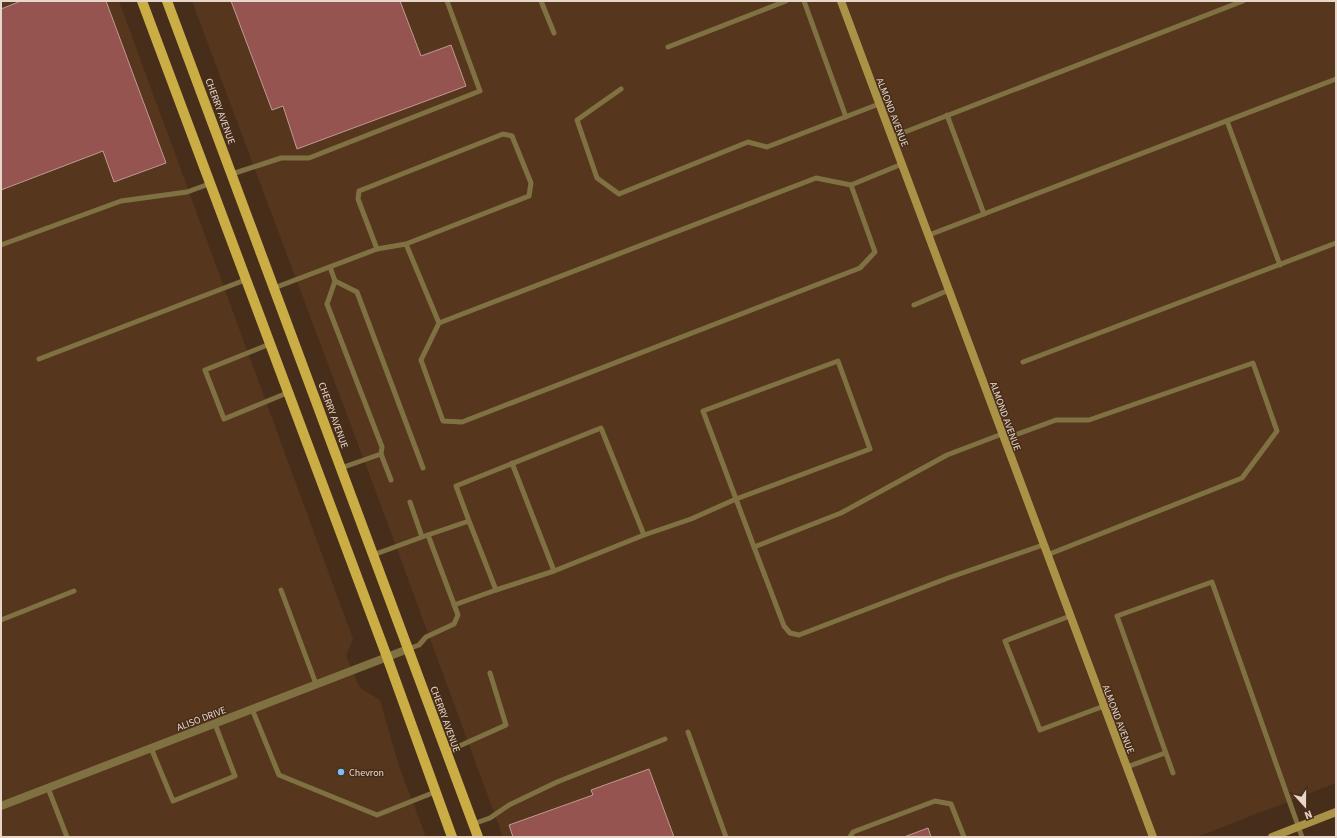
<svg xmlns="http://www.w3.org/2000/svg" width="1337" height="838" font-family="'Source Sans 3',sans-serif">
  <rect width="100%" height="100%" fill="#472e1a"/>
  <g fill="#56361d">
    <path d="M1 1H119L353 639 346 656 360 688 380 700 399 766 426 837H1Z"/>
    <path d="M192 1H1336V783L1197 837H503L383 511Z"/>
  </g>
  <g fill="#965450" stroke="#c19995">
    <path d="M21 1H106L166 163 114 182 103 151 1 190V9Z"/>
    <path d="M231 1H400L421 56 451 45 466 86 297 149 283 106 272 110Z"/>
    <path d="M649 769 674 837H513L509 825 593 795 591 790Z"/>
    <path d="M928 828 931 837H904Z"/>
  </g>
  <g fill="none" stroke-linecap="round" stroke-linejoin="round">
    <g stroke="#807143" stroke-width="5">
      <path d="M541 1 554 33"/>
      <path d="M804 1 846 117"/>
      <path d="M668 47 786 1"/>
      <path d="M621 89 577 120 597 178 619 194 748 142 767 147 879 104"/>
      <path d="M947 115 984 214"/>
      <path d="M1227 121 1280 265"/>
      <path d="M892 137 1243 1"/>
      <path d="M232 174 281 158H309L480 91 447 1"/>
      <path d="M851 185 816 178 439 323 421 360 443 421 462 422 860 268 875 252 851 185 902 164"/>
      <path d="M929 235 1336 79"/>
      <path d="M406 244 529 196 531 183 512 136 503 134 359 191 358 199 377 249 406 244 439 323"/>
      <path d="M1 245 121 201 187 192 209 184"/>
      <path d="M330 267 335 281"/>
      <path d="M274 288 377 249"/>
      <path d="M914 305 949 290"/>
      <path d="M270 344 205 370 224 419 287 393"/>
      <path d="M39 359 245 280"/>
      <path d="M1023 362 1336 243"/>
      <path d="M1002 434 947 455 841 513 754 547 784 626 790 633 799 635 948 578 1043 545"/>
      <path d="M1004 439 1056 420H1089L1253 363 1277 431 1242 478 1047 555"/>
      <path d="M381 454 391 480"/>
      <path d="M512 463 554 571"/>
      <path d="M341 468 381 454 382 447 327 304 335 281 357 292 423 468"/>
      <path d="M644 535 691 519 736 499 703 411 838 361 870 449 736 499 754 547"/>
      <path d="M422 537 469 521 496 590 554 571 644 535 601 428 456 486 469 521"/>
      <path d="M373 555 422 537 410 502"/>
      <path d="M281 590 316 684"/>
      <path d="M454 605 496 590"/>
      <path d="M1070 616 1005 641 1040 730 1104 706"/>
      <path d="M1 620 74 591"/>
      <path d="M408 649 419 645 426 637 454 624 458 615 428 535"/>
      <path d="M252 709 279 775 377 815 435 792"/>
      <path d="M688 732 726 837"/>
      <path d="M151 748 173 801 235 776 215 724"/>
      <path d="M446 752 506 725 490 673"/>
      <path d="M1127 767 1165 753"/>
      <path d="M1173 773 1117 616 1212 582 1302 837"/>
      <path d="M48 788 67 837"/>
      <path d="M473 824 490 818 509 805 557 782 665 739"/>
      <path d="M850 837 853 832 935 801 951 804 964 837"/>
    </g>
    <path stroke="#807143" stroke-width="8" d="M1 806 408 649"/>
    <g stroke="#aa9346" stroke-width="8">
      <path d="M841 1 1153 837"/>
      <path d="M1272 837 1336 812"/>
    </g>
    <g stroke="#cbad45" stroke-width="10">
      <path d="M142 1 387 657 452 837"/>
      <path d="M167 1 478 837"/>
    </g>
  </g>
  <circle fill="#7bbef8" stroke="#472e1a" stroke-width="1.5" cx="341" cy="772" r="4"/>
  <g text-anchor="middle" stroke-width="3" stroke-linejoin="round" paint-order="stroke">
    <g font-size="10" fill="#e7d6ca" stroke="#472e1a">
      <text transform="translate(221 111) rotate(70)" y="4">CHERRY AVENUE</text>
      <text transform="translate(893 112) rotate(69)" y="4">ALMOND AVENUE</text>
      <text transform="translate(334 415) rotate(70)" y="4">CHERRY AVENUE</text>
      <text transform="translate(1006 416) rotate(70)" y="4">ALMOND AVENUE</text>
      <text transform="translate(201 718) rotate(-21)" y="4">ALISO DRIVE</text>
      <text transform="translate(446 719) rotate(70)" y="4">CHERRY AVENUE</text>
      <text transform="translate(1119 719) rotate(69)" y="4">ALMOND AVENUE</text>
    </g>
    <g font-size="10" fill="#e7d6ca" stroke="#472e1a" text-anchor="start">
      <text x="349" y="776">Chevron</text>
    </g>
  </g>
  <rect width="1337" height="838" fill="none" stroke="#e7d6ca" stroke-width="4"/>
  <g transform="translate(1305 806) rotate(159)" stroke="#472e1a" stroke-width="3" paint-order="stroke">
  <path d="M0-3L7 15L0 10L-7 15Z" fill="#e7d6ca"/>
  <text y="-6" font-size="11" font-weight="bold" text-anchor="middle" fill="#e7d6ca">N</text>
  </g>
</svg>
